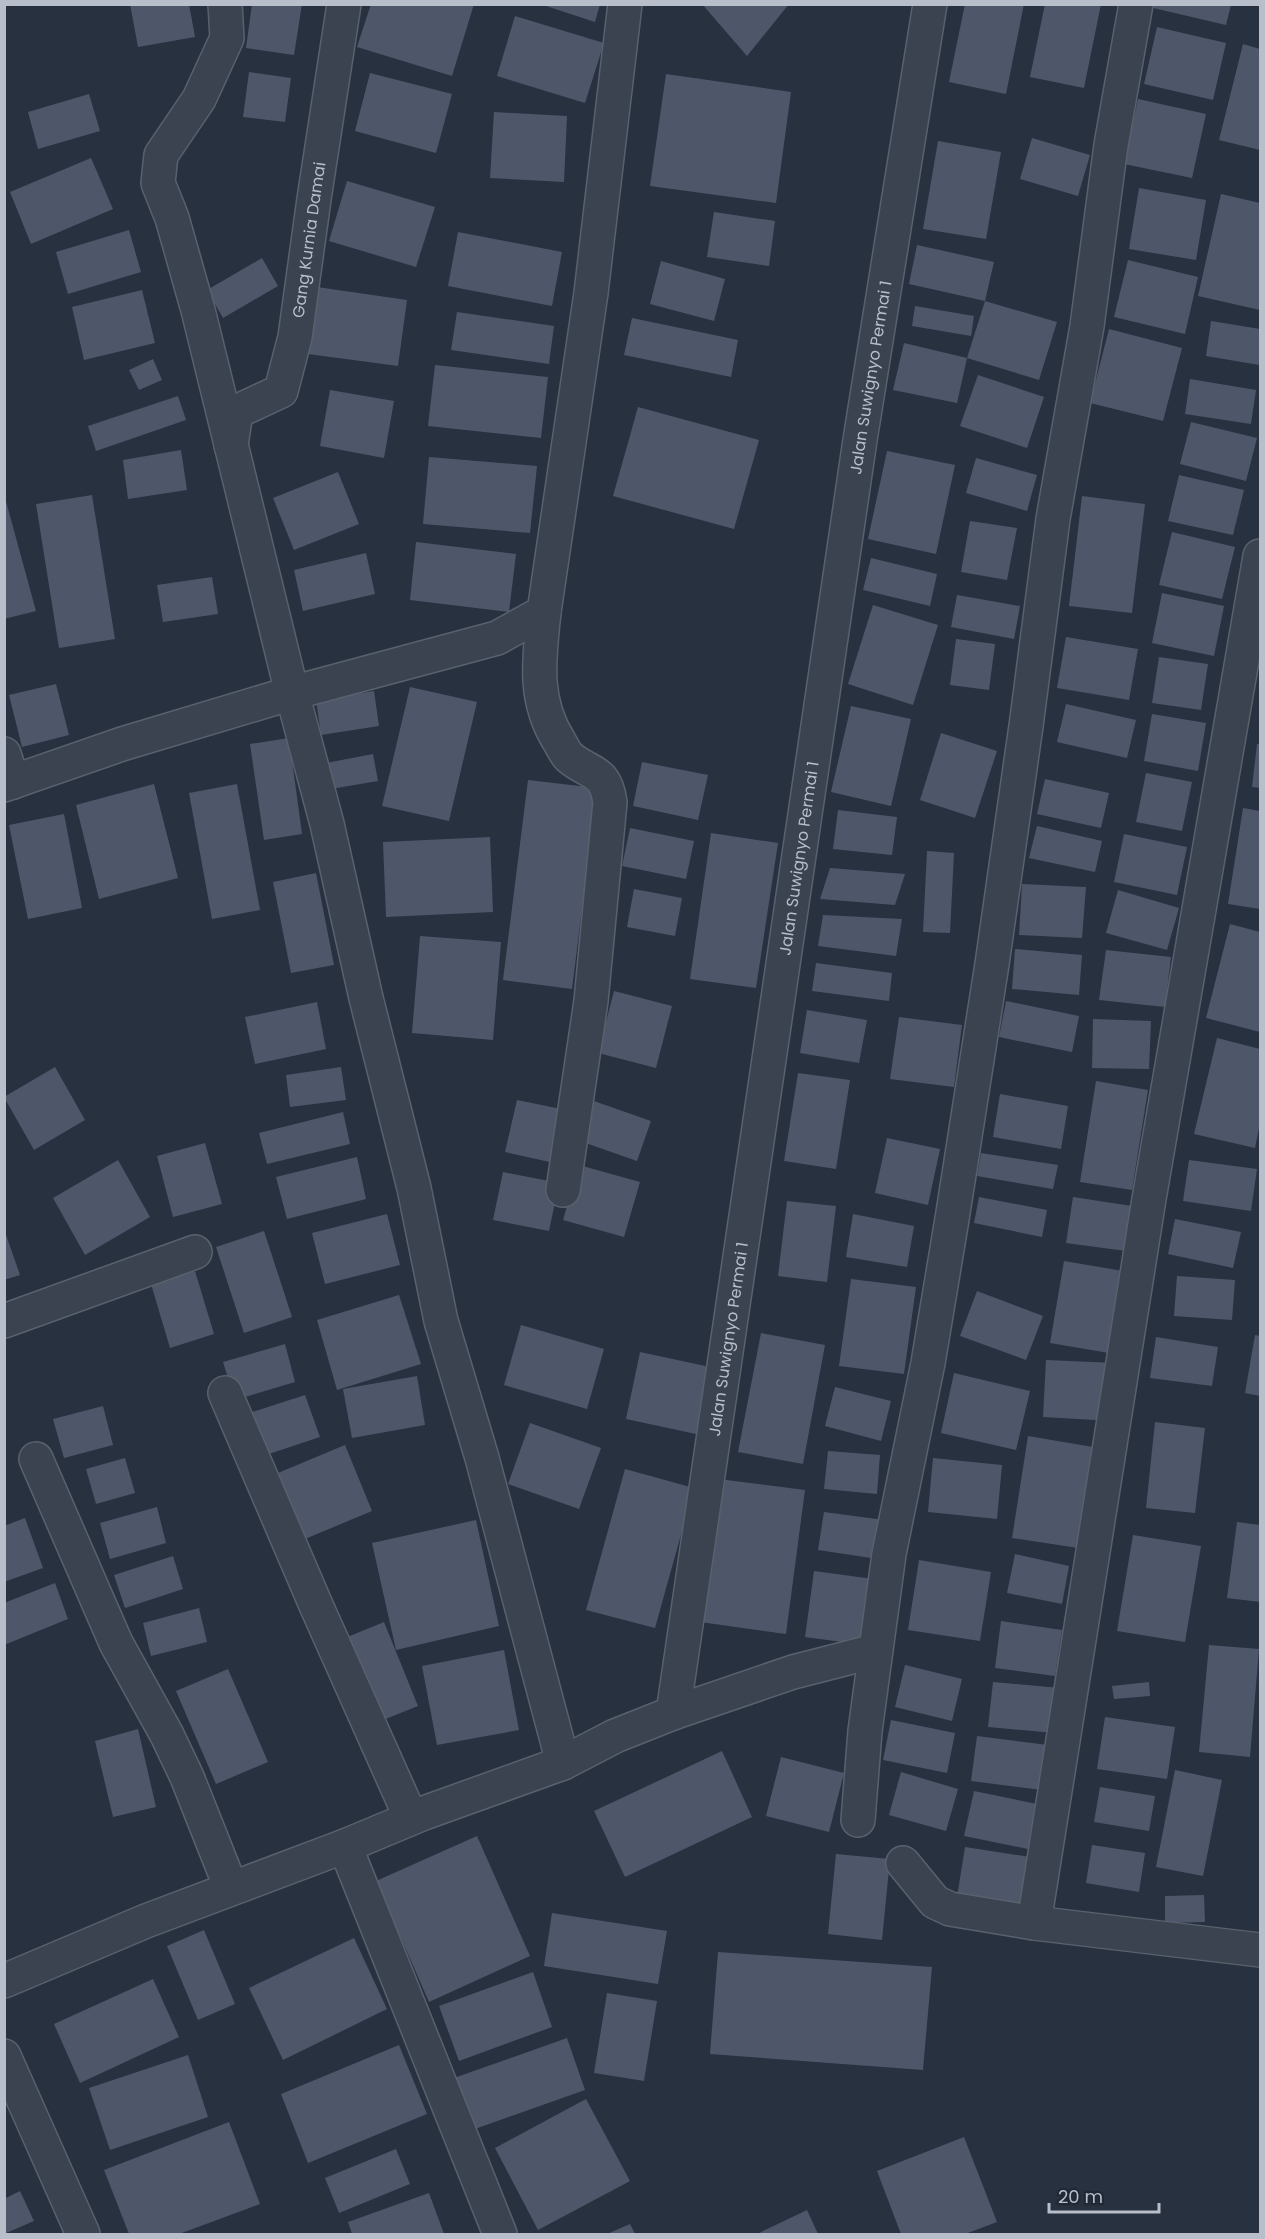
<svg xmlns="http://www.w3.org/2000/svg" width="1265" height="2239" font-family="Poppins,sans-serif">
  <rect width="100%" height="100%" fill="#273140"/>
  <g fill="#4e5769">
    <path d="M130 4H189L195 37 138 47Z"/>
    <path d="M252 4H302L294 55 246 48Z"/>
    <path d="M371 4H474L452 76 357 47Z"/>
    <path d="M540 4H600L595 22Z"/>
    <path d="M702 4H789L747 56Z"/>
    <path d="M965 4H1024L1006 94 949 82Z"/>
    <path d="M1045 4H1101L1084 88 1030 77Z"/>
    <path d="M1150 5H1231L1226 25 1149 7Z"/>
    <path d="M515 16 604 43 585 103 497 76Z"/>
    <path d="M1157 27 1226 43 1213 100 1144 84Z"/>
    <path d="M1243 44 1260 49V150L1219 140Z"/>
    <path d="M249 72 291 78 285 122 243 117Z"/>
    <path d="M370 73 452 94 436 153 355 131Z"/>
    <path d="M666 74 791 92 776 203 650 186Z"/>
    <path d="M89 94 100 131 38 149 28 112Z"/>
    <path d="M1138 99 1206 114 1192 178 1124 164Z"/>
    <path d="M494 112 567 116 564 182 490 178Z"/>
    <path d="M1032 138 1090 155 1078 196 1020 179Z"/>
    <path d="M938 141 1001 152 986 239 923 229Z"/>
    <path d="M91 158 113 209 31 244 10 192Z"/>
    <path d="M347 181 435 207 416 267 329 241Z"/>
    <path d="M1139 188 1206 200 1196 260 1129 249Z"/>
    <path d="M1221 194 1260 203V310L1198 296Z"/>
    <path d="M714 212 775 221 769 266 707 257Z"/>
    <path d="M129 230 141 272 68 294 56 252Z"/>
    <path d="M458 232 562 252 552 306 448 286Z"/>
    <path d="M917 245 994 262 985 301 1057 322 1039 380 967 358 985 301 909 284Z"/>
    <path d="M262 258 278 286 223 318 207 290Z"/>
    <path d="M1128 260 1198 277 1185 334 1114 317Z"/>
    <path d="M661 261 725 279 714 321 650 304Z"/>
    <path d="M317 287 407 300 398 366 308 354Z"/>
    <path d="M142 290 155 343 84 360 72 307Z"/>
    <path d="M915 306 974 316 971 336 912 326Z"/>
    <path d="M457 312 554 326 549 364 451 350Z"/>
    <path d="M632 318 738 340 731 377 624 355Z"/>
    <path d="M1211 321 1260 329 1259 365 1206 356Z"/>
    <path d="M1109 329 1182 348 1163 421 1090 403Z"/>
    <path d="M904 343 967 358 957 403 893 390Z"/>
    <path d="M153 359 162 380 139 390 129 370Z"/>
    <path d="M435 365 548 377 541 438 428 426Z"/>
    <path d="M978 375 1044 397 1027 448 960 426Z"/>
    <path d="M1190 379 1256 390 1251 424 1185 414Z"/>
    <path d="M330 390 394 401 384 458 320 446Z"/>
    <path d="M178 396 186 420 96 451 88 426Z"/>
    <path d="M638 407 759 440 734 529 613 496Z"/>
    <path d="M1191 422 1257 438 1246 481 1180 464Z"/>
    <path d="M181 450 187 490 128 499 123 460Z"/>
    <path d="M887 451 955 465 936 554 868 539Z"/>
    <path d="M429 457 537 466 530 533 423 524Z"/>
    <path d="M976 458 1037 475 1027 511 966 493Z"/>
    <path d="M338 472 359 524 294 550 273 498Z"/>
    <path d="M1179 475 1244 490 1233 535 1168 521Z"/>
    <path d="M4 494 36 611 4 619Z"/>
    <path d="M92 495 115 639 59 648 36 504Z"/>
    <path d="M1082 496 1145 504 1132 613 1069 606Z"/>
    <path d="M970 521 1017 528 1007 580 961 572Z"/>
    <path d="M1172 532 1235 547 1222 599 1159 585Z"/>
    <path d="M416 542 516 554 509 612 410 600Z"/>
    <path d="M366 553 375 594 303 611 294 570Z"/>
    <path d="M871 558 937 574 930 606 863 590Z"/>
    <path d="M212 577 218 614 163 622 157 585Z"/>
    <path d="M1162 593 1224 606 1214 656 1152 643Z"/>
    <path d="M957 595 1020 606 1014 639 951 627Z"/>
    <path d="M873 605 938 625 913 705 848 684Z"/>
    <path d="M1066 637 1138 649 1129 700 1057 688Z"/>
    <path d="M956 639 995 644 989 690 950 685Z"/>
    <path d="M1159 657 1208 664 1201 710 1152 703Z"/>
    <path d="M56 684 69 735 22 747 9 695Z"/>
    <path d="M410 687 477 702 449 821 382 806Z"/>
    <path d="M374 691 379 726 321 735 316 700Z"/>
    <path d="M1066 704 1136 720 1127 758 1057 742Z"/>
    <path d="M851 706 911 719 891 806 831 792Z"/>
    <path d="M1152 714 1206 723 1198 771 1144 761Z"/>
    <path d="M941 733 997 751 975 818 920 800Z"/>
    <path d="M289 738 302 834 264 840 250 744Z"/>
    <path d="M1257 744H1260V788L1252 787Z"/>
    <path d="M373 754 378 781 331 789 326 763Z"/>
    <path d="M642 762 708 775 698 820 633 806Z"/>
    <path d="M1146 773 1192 782 1182 831 1136 822Z"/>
    <path d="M1045 779 1109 793 1101 828 1037 814Z"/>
    <path d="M528 780 597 788 572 989 503 980Z"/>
    <path d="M154 784 178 878 99 899 76 805Z"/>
    <path d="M237 784 260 910 212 919 189 793Z"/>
    <path d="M1243 808 1260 811V909L1228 904Z"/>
    <path d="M838 810 897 817 892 855 833 849Z"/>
    <path d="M64 814 82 908 28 919 9 825Z"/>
    <path d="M1037 826 1102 841 1095 872 1029 858Z"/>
    <path d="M630 828 694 841 686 879 622 866Z"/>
    <path d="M711 833 778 843 756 988 690 979Z"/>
    <path d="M1124 834 1187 847 1177 895 1114 882Z"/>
    <path d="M490 837 493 912 386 917 383 842Z"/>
    <path d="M927 851 954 853 950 933 923 932Z"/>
    <path d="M830 868 905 874 895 905 820 899Z"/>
    <path d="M316 873 334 965 291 973 273 882Z"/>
    <path d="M1022 884 1086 887 1082 938 1019 935Z"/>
    <path d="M634 889 682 898 675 936 627 927Z"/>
    <path d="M1118 890 1179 908 1167 950 1106 933Z"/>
    <path d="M823 915 902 919 896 956 818 946Z"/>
    <path d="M1230 924 1260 932V1032L1206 1018Z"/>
    <path d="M420 936 501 942 493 1040 412 1033Z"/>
    <path d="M1015 949 1082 955 1079 995 1012 989Z"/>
    <path d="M1106 950 1171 957 1165 1007 1099 1000Z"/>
    <path d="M816 963 892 973 889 1001 812 991Z"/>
    <path d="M614 991 672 1006 656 1068 598 1053Z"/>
    <path d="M1006 1001 1079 1016 1072 1052 999 1037Z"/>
    <path d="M317 1002 326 1049 255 1064 245 1017Z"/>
    <path d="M807 1010 867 1020 859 1063 800 1053Z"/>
    <path d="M899 1017 962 1025 954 1087 890 1079Z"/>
    <path d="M1093 1019 1151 1021 1149 1069 1092 1068Z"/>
    <path d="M1217 1038 1260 1049V1123L1255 1148 1194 1134Z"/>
    <path d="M55 1067 85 1120 34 1150 4 1097Z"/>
    <path d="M341 1067 346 1100 290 1107 286 1075Z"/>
    <path d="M798 1073 850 1080 836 1169 784 1161Z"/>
    <path d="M1096 1081 1148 1090 1132 1190 1080 1182Z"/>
    <path d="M1000 1094 1068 1106 1061 1149 993 1137Z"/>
    <path d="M517 1100 566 1110 554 1163 505 1152Z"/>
    <path d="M591 1100 651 1121 637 1161 577 1140Z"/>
    <path d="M343 1112 350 1144 267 1164 259 1133Z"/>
    <path d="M887 1138 940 1149 928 1205 875 1193Z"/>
    <path d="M205 1143 222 1204 173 1217 157 1156Z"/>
    <path d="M981 1153 1058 1165 1053 1189 977 1176Z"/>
    <path d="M357 1157 366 1199 287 1219 276 1177Z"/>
    <path d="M118 1160 150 1217 85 1255 53 1198Z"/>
    <path d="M1189 1160 1257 1169 1251 1211 1183 1201Z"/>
    <path d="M579 1165 640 1182 624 1237 563 1220Z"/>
    <path d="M503 1172 559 1183 549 1231 493 1220Z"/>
    <path d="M979 1197 1047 1210 1042 1237 974 1223Z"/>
    <path d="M1073 1197 1132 1206 1126 1251 1066 1243Z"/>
    <path d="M787 1201 836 1206 827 1282 778 1276Z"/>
    <path d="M387 1214 400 1265 325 1284 312 1233Z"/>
    <path d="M853 1214 914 1226 907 1267 846 1257Z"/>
    <path d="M1175 1219 1241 1232 1233 1268 1168 1254Z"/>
    <path d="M4 1229 20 1275 4 1280Z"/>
    <path d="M264 1231 292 1317 244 1333 216 1247Z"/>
    <path d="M1064 1261 1123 1271 1109 1353 1050 1343Z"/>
    <path d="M195 1271 214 1334 170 1348 151 1284Z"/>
    <path d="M1177 1276 1235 1280 1232 1320 1174 1316Z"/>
    <path d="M851 1279 916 1287 904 1374 839 1366Z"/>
    <path d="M977 1291 1043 1316 1026 1360 960 1336Z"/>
    <path d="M399 1295 421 1364 337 1390 317 1320Z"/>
    <path d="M521 1325 604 1349 587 1409 504 1385Z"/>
    <path d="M761 1333 825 1345 803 1464 738 1452Z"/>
    <path d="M1255 1335 1260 1336V1396L1245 1393Z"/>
    <path d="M1156 1337 1218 1347 1212 1386 1150 1378Z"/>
    <path d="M285 1344 295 1382 235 1400 223 1362Z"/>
    <path d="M640 1352 710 1367 696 1434 626 1419Z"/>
    <path d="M1046 1360 1116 1363 1113 1421 1043 1417Z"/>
    <path d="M954 1373 1030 1391 1016 1450 941 1433Z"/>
    <path d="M417 1376 425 1425 352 1438 343 1389Z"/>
    <path d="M835 1387 891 1401 881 1441 825 1426Z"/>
    <path d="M305 1395 320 1437 254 1459 240 1416Z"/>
    <path d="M103 1406 113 1445 64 1458 53 1419Z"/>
    <path d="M1155 1422 1205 1428 1195 1513 1146 1508Z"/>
    <path d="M530 1423 601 1448 579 1509 508 1484Z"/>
    <path d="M1028 1436 1093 1447 1078 1548 1012 1538Z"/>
    <path d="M345 1445 372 1511 293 1544 266 1478Z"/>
    <path d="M828 1451 880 1455 877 1494 824 1489Z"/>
    <path d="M125 1458 135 1493 96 1504 86 1469Z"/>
    <path d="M933 1458 1002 1465 997 1519 928 1512Z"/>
    <path d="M625 1469 694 1488 655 1628 586 1610Z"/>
    <path d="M719 1479 805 1490 786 1634 700 1622Z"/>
    <path d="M157 1507 166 1543 110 1559 100 1523Z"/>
    <path d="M824 1512 884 1520 878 1559 818 1550Z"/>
    <path d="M25 1518 43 1568 4 1582V1526Z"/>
    <path d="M476 1520 499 1626 396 1650 372 1543Z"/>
    <path d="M1237 1522 1260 1525V1602L1227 1598Z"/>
    <path d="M1133 1535 1201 1546 1185 1642 1117 1631Z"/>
    <path d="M1015 1554 1069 1566 1062 1604 1007 1593Z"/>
    <path d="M173 1556 183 1589 125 1608 114 1575Z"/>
    <path d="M919 1560 991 1572 980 1641 908 1630Z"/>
    <path d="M814 1571 881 1580 872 1646 805 1637Z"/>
    <path d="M55 1583 68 1619 4 1645V1603Z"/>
    <path d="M199 1608 207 1642 151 1656 143 1623Z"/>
    <path d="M1001 1621 1062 1630 1055 1676 995 1668Z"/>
    <path d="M384 1622 418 1706 373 1724 340 1640Z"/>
    <path d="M1209 1645 1259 1649 1250 1757 1199 1752Z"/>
    <path d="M504 1650 519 1730 437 1745 422 1666Z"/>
    <path d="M905 1665 962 1679 952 1721 895 1707Z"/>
    <path d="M228 1669 268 1762 216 1784 176 1691Z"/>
    <path d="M993 1682 1060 1688 1055 1733 988 1727Z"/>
    <path d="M1149 1682 1150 1696 1114 1699 1112 1686Z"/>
    <path d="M1105 1717 1175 1727 1167 1779 1097 1769Z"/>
    <path d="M891 1720 955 1733 947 1773 883 1760Z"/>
    <path d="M138 1729 156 1807 113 1817 95 1741Z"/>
    <path d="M977 1736 1048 1745 1042 1790 971 1781Z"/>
    <path d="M722 1751 752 1817 625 1877 594 1811Z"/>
    <path d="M781 1757 844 1773 829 1832 766 1816Z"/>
    <path d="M1175 1770 1222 1780 1203 1876 1156 1867Z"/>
    <path d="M901 1772 958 1789 946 1831 889 1815Z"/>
    <path d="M1100 1787 1155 1796 1149 1831 1094 1822Z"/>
    <path d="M974 1791 1047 1806 1038 1851 964 1836Z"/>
    <path d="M477 1836 530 1956 429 2002 376 1881Z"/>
    <path d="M1092 1845 1145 1853 1139 1892 1086 1883Z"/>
    <path d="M965 1847 1030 1857 1022 1907 957 1897Z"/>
    <path d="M836 1854 890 1859 882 1940 828 1934Z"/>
    <path d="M1204 1895 1205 1922 1165 1923V1896Z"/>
    <path d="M552 1913 667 1931 658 1984 544 1966Z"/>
    <path d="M204 1930 235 2004 198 2020 167 1946Z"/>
    <path d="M354 1938 387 2009 283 2060 249 1988Z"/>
    <path d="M718 1952 932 1967 923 2070 710 2054Z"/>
    <path d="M533 1972 552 2027 459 2061 439 2006Z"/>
    <path d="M153 1979 179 2037 80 2083 54 2024Z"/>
    <path d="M607 1993 657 2001 644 2081 594 2073Z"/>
    <path d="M567 2038 585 2090 472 2130 454 2078Z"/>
    <path d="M399 2045 427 2114 308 2163 281 2094Z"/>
    <path d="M188 2055 208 2117 110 2150 89 2088Z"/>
    <path d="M586 2099 630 2181 538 2230 495 2148Z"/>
    <path d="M229 2122 260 2204 179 2234H129L104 2170Z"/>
    <path d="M964 2137 997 2222 965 2234H901L877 2171Z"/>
    <path d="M396 2149 410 2184 339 2213 325 2178Z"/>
    <path d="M20 2191 34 2221 4 2234V2199Z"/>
    <path d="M429 2193 444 2234H352L348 2222Z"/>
    <path d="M807 2210 818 2234H757Z"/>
    <path d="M630 2224 635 2234H607Z"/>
  </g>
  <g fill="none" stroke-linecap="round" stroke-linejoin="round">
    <defs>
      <g id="minor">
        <path d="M225 4 227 38 199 99 161 155 158 183 172 218 198 310 292 693 327 824 366 998 414 1188 441 1321 482 1458 563 1763"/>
        <path id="s1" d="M231 445 236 412 281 391 295 337 314 199 344 4"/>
        <path d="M544 612C539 659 533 700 559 741 562 746 565 753 569 757 590 775 605 768 610 802L591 1001 563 1190"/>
        <path d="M4 754 13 782"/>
        <path d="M4 785 122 744 292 693 497 638 544 612 591 293 625 4"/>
        <path d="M4 1321 195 1252"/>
        <path d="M225 1393 315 1603 411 1818"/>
        <path d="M36 1459 116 1643 167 1735 187 1777 231 1888"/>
        <path id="s2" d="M673 1713 860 440 930 4"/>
        <path d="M858 1820 865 1731 889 1554 928 1363 952 1219 992 964 1026 726 1053 519 1087 326 1111 145 1136 4"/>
        <path d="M345 1846 500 2234"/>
        <path d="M903 1863 935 1902 950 1909 1034 1923 1260 1950"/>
        <path d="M1034 1923 1149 1199 1260 556"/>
        <path d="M4 1981 146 1921 345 1846 424 1813 563 1763 615 1736 673 1713 793 1672 875 1651"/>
        <path d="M4 2056 83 2234"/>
      </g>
    </defs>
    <use href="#minor" stroke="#59616d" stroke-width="36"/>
    <use href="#minor" stroke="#3b4350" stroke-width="33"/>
  </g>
  <g text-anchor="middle" stroke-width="5" stroke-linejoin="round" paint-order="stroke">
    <g font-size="16" fill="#b8beca" stroke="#202835">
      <text dy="6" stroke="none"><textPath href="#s1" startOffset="237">Gang Kurnia Damai</textPath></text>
      <text dy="6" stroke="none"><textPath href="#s2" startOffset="1350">Jalan Suwignyo Permai 1</textPath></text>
      <text dy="6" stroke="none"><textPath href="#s2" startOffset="864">Jalan Suwignyo Permai 1</textPath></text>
      <text dy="6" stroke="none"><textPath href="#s2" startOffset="378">Jalan Suwignyo Permai 1</textPath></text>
    </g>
  </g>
  <rect width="1265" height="2239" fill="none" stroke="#b8beca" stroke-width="12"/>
  <path d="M1049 2203v9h110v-9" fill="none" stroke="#b8beca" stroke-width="3"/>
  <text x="1058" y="2203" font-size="18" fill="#b8beca" stroke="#202835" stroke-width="4.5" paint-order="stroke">20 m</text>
</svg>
